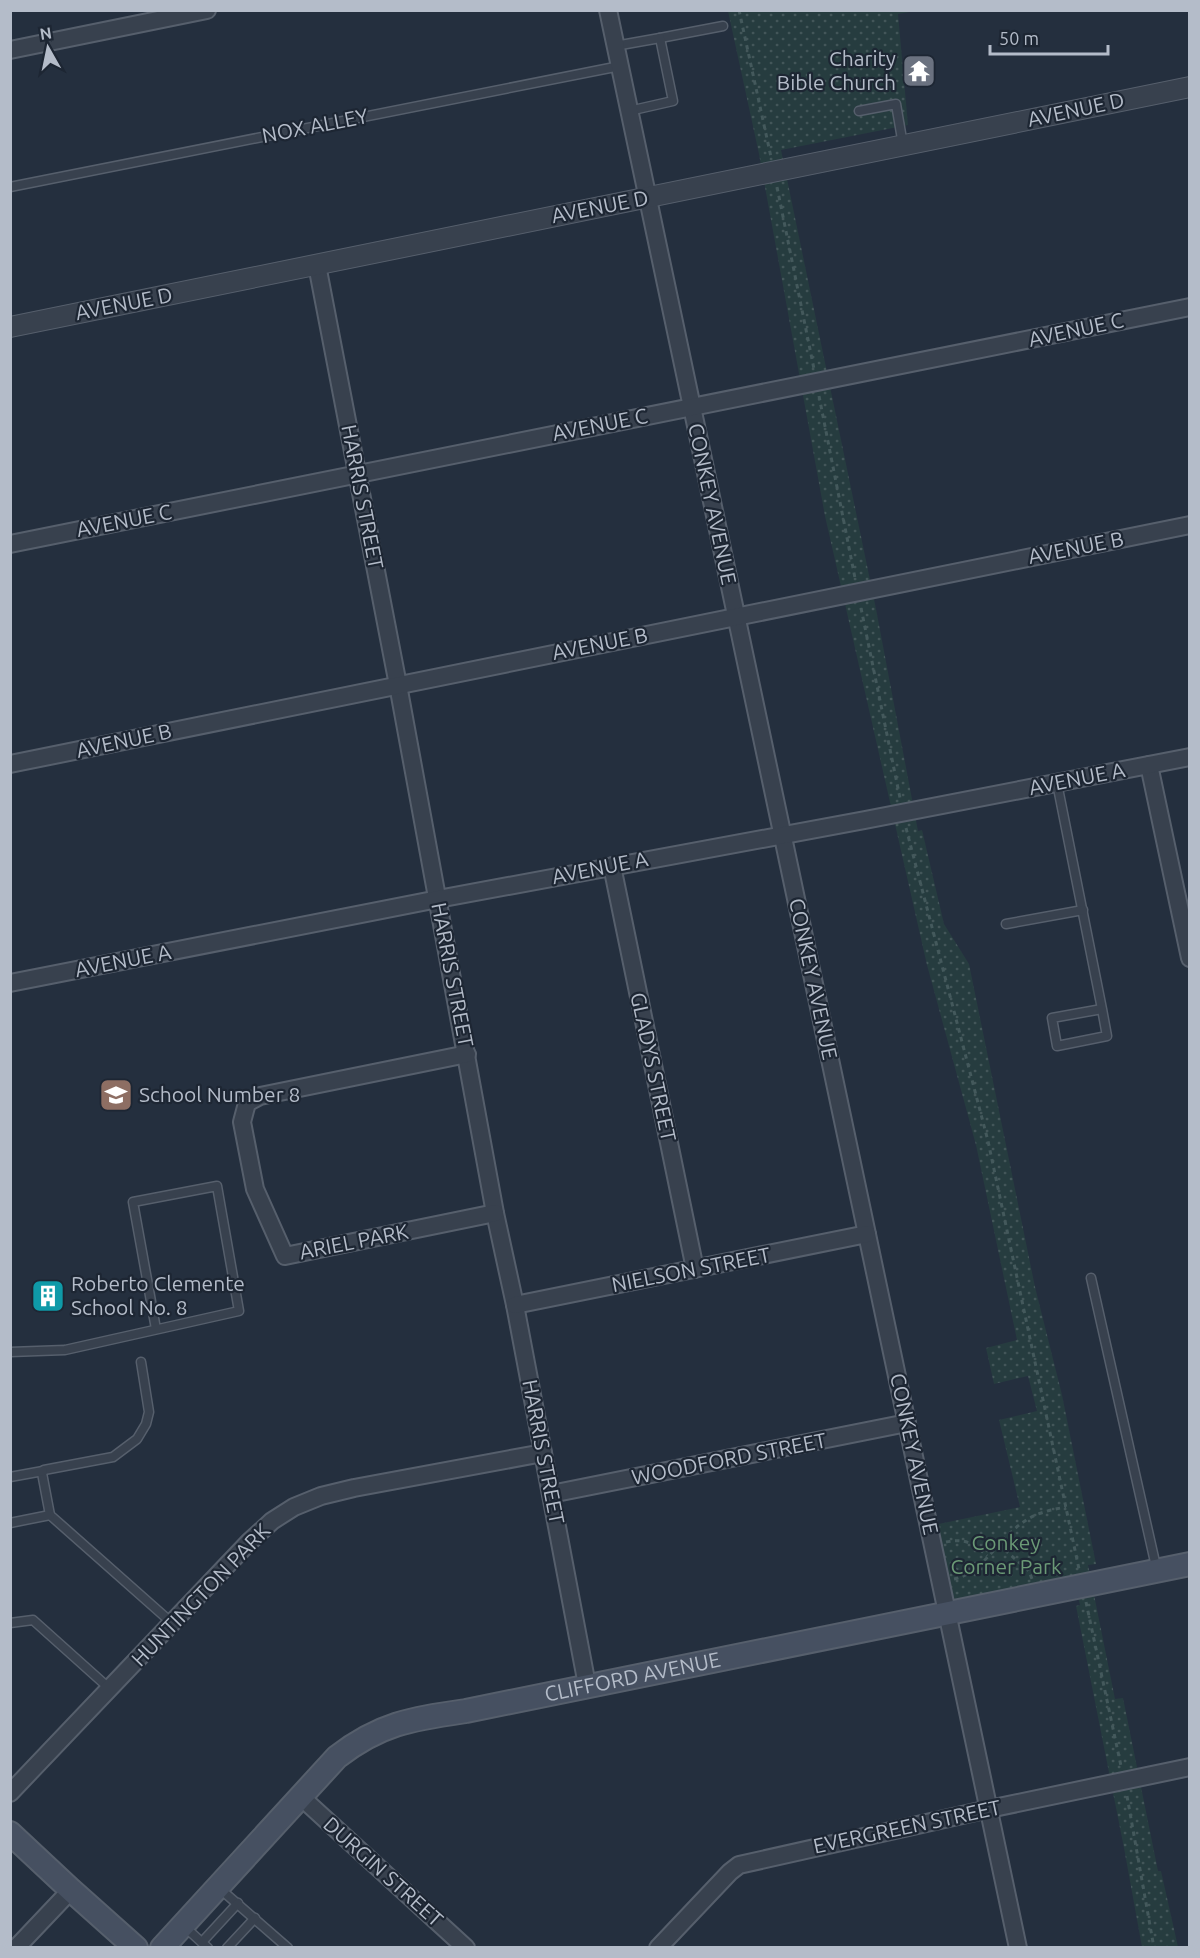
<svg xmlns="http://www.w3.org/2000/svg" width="1200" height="1958" font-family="Ubuntu,sans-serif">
  <defs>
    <pattern id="grass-dots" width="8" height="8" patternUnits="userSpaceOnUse" patternTransform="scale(1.5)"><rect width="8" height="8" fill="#263c3f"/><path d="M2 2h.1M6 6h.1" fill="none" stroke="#435659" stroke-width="1.8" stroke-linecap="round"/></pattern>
  </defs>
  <rect width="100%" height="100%" fill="#242f3e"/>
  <path fill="url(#grass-dots)" d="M728 11H915L898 14 908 125 781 150 876 609 918 831 922 830 944 924 969 964 1035 1287 1062 1395 1096 1564 1088 1565 1115 1699 1123 1698 1158 1871H1161L1178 1947H1142L1124 1848 1076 1606 1080 1605 1076 1588 947 1613 929 1526 1020 1507 999 1420 1037 1411 1028 1376 994 1384 986 1348 1017 1340 976 1145 927 965 825 516 759 154Z"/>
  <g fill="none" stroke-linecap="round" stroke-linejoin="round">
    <defs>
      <g id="service">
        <path d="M660 38 723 26"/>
        <path d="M615 46 660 38 673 101 629 111"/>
        <path d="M859 111 896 104 903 145"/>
        <path d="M10 187 620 66"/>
        <path d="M1057 783 1102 1009 1052 1018 1057 1046 1107 1036 1102 1009"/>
        <path d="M1006 924 1083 910"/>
        <path d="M1091 1278 1157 1571"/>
        <path d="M10 1352 65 1350 239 1311 217 1186 133 1202 156 1329"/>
        <path d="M141 1362 149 1412 146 1424 137 1439 113 1457 44 1470 42 1473 50 1515 172 1623"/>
        <path d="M10 1477 43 1471"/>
        <path d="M10 1523 50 1515"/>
        <path d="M10 1623 33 1620 110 1689"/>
        <path d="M218 1887 288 1948"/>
        <path d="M185 1927 208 1948"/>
        <path d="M202 1942 238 1903"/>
        <path d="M227 1948 255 1918"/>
      </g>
      <g id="minor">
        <path d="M608 10 1018 1948"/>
        <path d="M10 50 207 10"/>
        <path d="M317 265 398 685 495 1213 515 1305 587 1685"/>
        <path d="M10 544 1190 307"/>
        <path d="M10 764 1190 525"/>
        <path d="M1149 765 1190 958"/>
        <path d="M612 866 695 1269"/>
        <path d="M10 983 438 899 865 820 1190 757"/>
        <path d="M467 1054 260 1096 247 1103 242 1122 255 1189 285 1256 495 1213"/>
        <path d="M515 1305 867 1234"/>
        <path d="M551 1494 907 1423"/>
        <path d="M10 1793 249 1542 272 1521 294 1507 321 1496 354 1488 543 1453"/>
        <path d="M300 1796 466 1948"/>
        <path d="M16 1948 71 1890"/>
        <path d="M658 1948 730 1872 739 1865 989 1809 1190 1767"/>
      </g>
      <path id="tertiary" d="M10 327 1190 87"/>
      <g id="secondary">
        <path d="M10 1833 71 1890 136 1948"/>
        <path id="s1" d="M162 1948 337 1757C381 1723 412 1719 466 1711L1190 1564"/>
      </g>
    </defs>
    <use href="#service" stroke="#565f6c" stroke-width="11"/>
    <use href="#minor" stroke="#565f6c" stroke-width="20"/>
    <use href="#tertiary" stroke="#565f6c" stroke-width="22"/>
    <use href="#secondary" stroke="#565f6c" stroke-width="26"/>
    <g stroke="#44595c" stroke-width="3" stroke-dasharray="4.5 4.5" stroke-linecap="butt">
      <path d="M739 10 771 157"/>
      <path d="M777 187 814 369"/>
      <path d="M819 396 855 578"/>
      <path d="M861 608 900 798"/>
      <path d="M906 828 988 1141 1079 1569"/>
      <path d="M946 1542C964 1538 974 1543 987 1556"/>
      <path d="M998 1544 1029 1571 1032 1579"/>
      <path d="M954 1579C981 1574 999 1539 1022 1523 1035 1513 1050 1510 1066 1507"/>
      <path d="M1086 1602 1121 1766"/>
      <path d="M1127 1796 1154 1948"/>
    </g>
    <use href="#service" stroke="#38414e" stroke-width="8"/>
    <use href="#minor" stroke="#38414e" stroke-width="16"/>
    <use href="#tertiary" stroke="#38414e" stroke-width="20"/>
    <use href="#secondary" stroke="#465061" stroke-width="22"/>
  </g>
  <defs>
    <symbol id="temple-square" viewBox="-11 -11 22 22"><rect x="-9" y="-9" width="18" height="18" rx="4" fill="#6b7280" stroke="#1d2633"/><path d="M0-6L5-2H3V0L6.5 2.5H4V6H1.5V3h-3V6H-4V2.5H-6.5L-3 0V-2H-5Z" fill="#fff"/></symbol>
    <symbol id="school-square" viewBox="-11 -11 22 22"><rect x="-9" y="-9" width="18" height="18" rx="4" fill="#8d6e63" stroke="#1d2633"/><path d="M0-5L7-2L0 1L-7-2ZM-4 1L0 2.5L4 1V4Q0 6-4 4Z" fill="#fff"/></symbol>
    <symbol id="building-square" viewBox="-11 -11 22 22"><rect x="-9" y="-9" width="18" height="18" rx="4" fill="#0f9aa8" stroke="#1d2633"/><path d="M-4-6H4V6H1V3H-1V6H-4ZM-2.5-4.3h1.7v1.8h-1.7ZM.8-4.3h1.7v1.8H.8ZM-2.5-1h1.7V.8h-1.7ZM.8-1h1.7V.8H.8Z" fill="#fff"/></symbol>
  </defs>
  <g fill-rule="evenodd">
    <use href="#temple-square" x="900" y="52" width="38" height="38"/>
    <use href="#school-square" x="97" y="1076" width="38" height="38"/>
    <use href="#building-square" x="29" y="1277" width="38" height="38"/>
  </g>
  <g text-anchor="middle" stroke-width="4.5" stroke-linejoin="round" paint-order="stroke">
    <g font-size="21" fill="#b4bcc9" stroke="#1d2633" text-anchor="start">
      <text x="896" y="66" text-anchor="end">Charity<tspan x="896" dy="24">Bible Church</tspan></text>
      <text x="139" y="1102">School Number 8</text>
      <text x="71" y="1291">Roberto Clemente<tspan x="71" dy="24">School No. 8</tspan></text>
    </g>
    <g font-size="21" fill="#b4bcc9" stroke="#1d2633">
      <text transform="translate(1076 110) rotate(-12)" y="7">AVENUE D</text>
      <text transform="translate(315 126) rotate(-11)" y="7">NOX ALLEY</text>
      <text transform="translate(600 207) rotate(-11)" y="7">AVENUE D</text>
      <text transform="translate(124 304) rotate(-11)" y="7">AVENUE D</text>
      <text transform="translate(1076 330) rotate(-12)" y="7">AVENUE C</text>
      <text transform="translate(600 425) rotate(-11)" y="7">AVENUE C</text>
      <text transform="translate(362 497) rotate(79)" y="7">HARRIS STREET</text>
      <text transform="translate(712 504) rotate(78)" y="7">CONKEY AVENUE</text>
      <text transform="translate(124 521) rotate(-11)" y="7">AVENUE C</text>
      <text transform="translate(1076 548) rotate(-11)" y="7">AVENUE B</text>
      <text transform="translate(600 644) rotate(-11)" y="7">AVENUE B</text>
      <text transform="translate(124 741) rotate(-12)" y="7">AVENUE B</text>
      <text transform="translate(1077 779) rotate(-11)" y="7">AVENUE A</text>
      <text transform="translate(600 868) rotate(-11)" y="7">AVENUE A</text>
      <text transform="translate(123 961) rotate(-11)" y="7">AVENUE A</text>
      <text transform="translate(452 975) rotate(79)" y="7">HARRIS STREET</text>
      <text transform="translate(813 979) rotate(78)" y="7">CONKEY AVENUE</text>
      <text transform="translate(653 1067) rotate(78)" y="7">GLADYS STREET</text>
      <text transform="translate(354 1242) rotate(-11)" y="7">ARIEL PARK</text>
      <text transform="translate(691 1270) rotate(-11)" y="7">NIELSON STREET</text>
      <text transform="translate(543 1452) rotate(79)" y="7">HARRIS STREET</text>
      <text transform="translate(914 1454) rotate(78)" y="7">CONKEY AVENUE</text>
      <text transform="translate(729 1459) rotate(-11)" y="7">WOODFORD STREET</text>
      <text transform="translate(201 1595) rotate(-46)" y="7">HUNTINGTON PARK</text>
      <text dy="7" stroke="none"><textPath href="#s1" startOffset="568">CLIFFORD AVENUE</textPath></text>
      <text transform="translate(907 1827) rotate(-12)" y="7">EVERGREEN STREET</text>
      <text transform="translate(383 1872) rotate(42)" y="7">DURGIN STREET</text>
    </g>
    <g font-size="21" fill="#6b9a76" stroke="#1d2633">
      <text x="1006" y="1550">Conkey<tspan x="1006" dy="24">Corner Park</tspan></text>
    </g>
  </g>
  <rect width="1200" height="1958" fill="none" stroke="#b4bcc9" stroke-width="24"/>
  <g transform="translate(48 48) rotate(351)" stroke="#1d2633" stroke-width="4.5" paint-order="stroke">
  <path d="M0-4.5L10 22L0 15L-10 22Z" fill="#b4bcc9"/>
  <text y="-9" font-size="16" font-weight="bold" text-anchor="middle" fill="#b4bcc9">N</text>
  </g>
  <path d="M990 45v9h118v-9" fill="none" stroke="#b4bcc9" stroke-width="3"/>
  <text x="999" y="45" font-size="18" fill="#b4bcc9" stroke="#1d2633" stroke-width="4.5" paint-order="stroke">50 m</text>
</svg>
